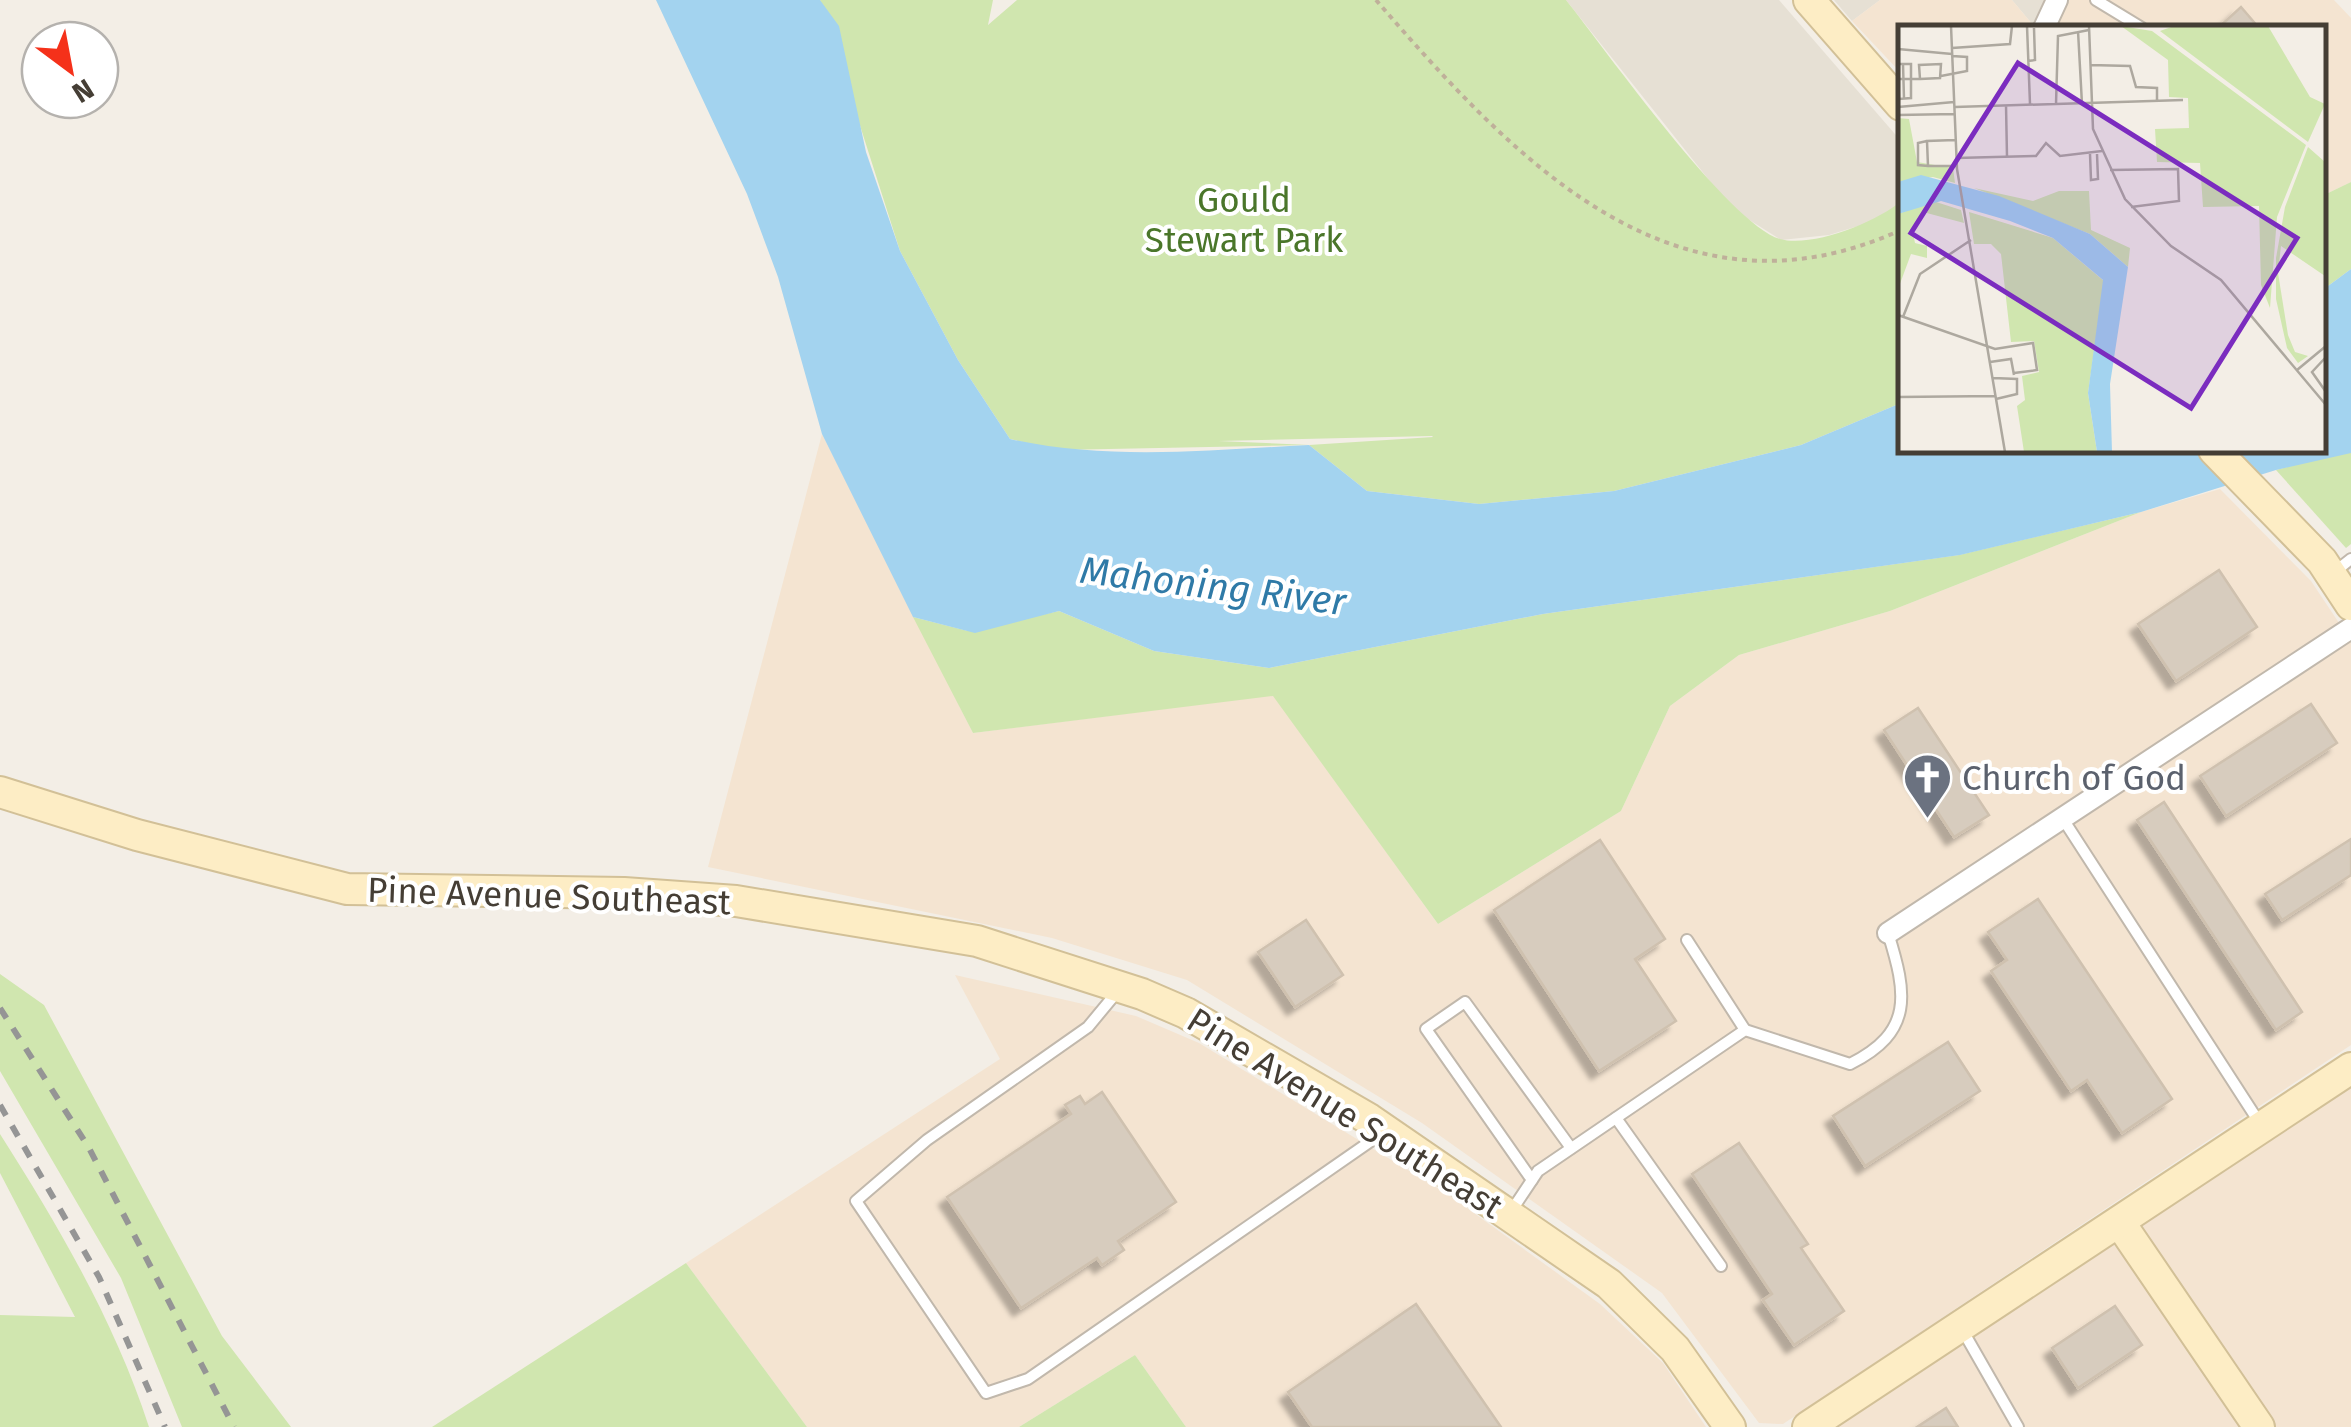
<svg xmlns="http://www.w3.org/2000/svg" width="2351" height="1427" font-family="'Fira Sans',sans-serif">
  <defs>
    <filter id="shadow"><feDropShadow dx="-8" dy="8" stdDeviation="2.5" flood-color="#0004"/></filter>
  </defs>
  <rect width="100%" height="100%" fill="#f3eee6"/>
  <g fill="#e6e0d4">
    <path d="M1566 0H1779L1901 141V201L1881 219 1829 235 1781 240 1732 209Z"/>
    <path d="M1834 0H1880L1852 21Z"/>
    <path d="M2012 0H2044L2033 25Z"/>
  </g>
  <g fill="#f4e4d1">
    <path d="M1880 0H2012L2033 25 2044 0H2334L2351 18V182L2324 195V28H1901V73L1852 21Z"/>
    <path d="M822 434 973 733 1273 695 1438 924 1621 811 1670 706 1739 655 1890 611 2141 512 2220 489 2311 581 2351 641V1045L1783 1424 1759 1423 1662 1293 1422 1123 1187 980 1052 938 708 867Z"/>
    <path d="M955 975 1136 1016 1199 1043 1449 1195 1600 1304 1663 1363 1706 1427H1186L1135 1355 1019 1427H807L686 1263 1000 1059Z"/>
    <path d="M2351 1068V1427H1813Z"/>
  </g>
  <g fill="#d0e6af" fill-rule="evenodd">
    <path d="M820 0H993L988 25 1017 0H1566C1605 49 1729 224 1780 239 1812 248 1877 222 1901 201V403L1801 445 1614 491 1479 504 1367 491 1309 445 1058 450 1010 439 958 360 900 251ZM1433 437 1309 445 1218 441 1432 436Z"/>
    <path d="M2351 182V269L2324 289V195Z"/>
    <path d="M2338 453H2351V544L2346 548 2276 470Z"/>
    <path d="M2141 512 1890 611 1739 655 1670 706 1621 811 1438 924 1273 696 973 733 913 617 968 631 1059 611 1154 651 1269 668 1543 614 1959 555Z"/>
    <path d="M0 974 44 1005 222 1336 291 1427H182L121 1278 0 1071Z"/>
    <path d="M0 1134C59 1227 115 1322 149 1427H0V1315L75 1317 0 1173Z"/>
    <path d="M686 1263 807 1427H432Z"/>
    <path d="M1135 1355 1186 1427H1019Z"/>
  </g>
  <path fill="#a3d3ef" d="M656 0H820L839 26 866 152 900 251 958 360 1010 439C1108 461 1210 450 1309 445L1367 491 1479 504 1614 491 1801 445 1901 403V450H2324V289L2351 269V453L2276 470 2141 512 1960 555 1543 614 1269 668 1154 651 1059 611 975 633 913 617 822 434 778 277 747 194Z"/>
  <g fill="#d7ccbe" stroke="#cfc1af" stroke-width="2.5" filter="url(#shadow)">
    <path d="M2241 7 2259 28H2218Z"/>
    <path d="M2219 570 2257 627 2176 681 2138 624Z"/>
    <path d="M2311 704 2337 743 2226 816 2200 776Z"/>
    <path d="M1918 708 1989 815 1954 837 1884 730Z"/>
    <path d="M2164 802 2302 1012 2276 1030 2137 820Z"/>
    <path d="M2351 839V875L2282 920 2265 894Z"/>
    <path d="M1600 840 1665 939 1635 959 1676 1021 1599 1071 1494 910Z"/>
    <path d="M2038 899 2172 1099 2122 1133 2087 1080 2071 1091 1991 971 2007 960 1988 932Z"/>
    <path d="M1306 920 1343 975 1295 1007 1258 952Z"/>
    <path d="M1948 1042 1980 1091 1865 1166 1833 1116Z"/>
    <path d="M1102 1092 1176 1202 1118 1241 1124 1250 1102 1265 1097 1258 1021 1308 947 1197 1071 1114 1065 1105 1080 1096 1085 1104Z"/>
    <path d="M1739 1143 1808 1244 1801 1248 1844 1311 1794 1345 1763 1300 1772 1294 1692 1174Z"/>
    <path d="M1416 1304 1501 1427H1312L1288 1392Z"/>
    <path d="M2115 1306 2142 1345 2078 1388 2052 1348Z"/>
    <path d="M1946 1408 1958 1427H1917Z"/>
  </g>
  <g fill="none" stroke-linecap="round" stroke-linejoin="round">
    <defs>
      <g id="lane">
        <path d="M2096 0 2142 28"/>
        <path d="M2332 574 2351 559"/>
        <path d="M2063 819 2259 1122"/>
        <path d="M1687 940 1745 1030"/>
        <path d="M1117 992 1088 1027 927 1140 856 1201 986 1393 1028 1379 1381 1134"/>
        <path d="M1616 1118 1721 1266"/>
        <path d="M1532 1180 1426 1029 1465 1002 1571 1148"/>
        <path d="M1510 1213 1538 1171 1745 1030 1850 1064C1914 1032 1907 994 1888 933"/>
        <path d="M1963 1331 2018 1427"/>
      </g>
      <g id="street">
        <path d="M2044 28 2057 0"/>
        <path d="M1888 933 2351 628"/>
      </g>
      <g id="secondary">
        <path d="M1809 0 1901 105"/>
        <path d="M2214 450 2322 561 2351 605"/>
        <path d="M0 792 137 835 347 889 624 893 736 901 977 941 1142 994 1186 1013 1369 1119 1609 1284 1675 1349 1730 1427"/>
        <path d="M2120 1223 2259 1427"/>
        <path d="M1808 1427 2351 1068"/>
      </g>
    </defs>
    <use href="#lane" stroke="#c1b8ac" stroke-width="14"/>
    <use href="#street" stroke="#c1b8ac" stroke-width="24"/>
    <use href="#secondary" stroke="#d2c097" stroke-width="34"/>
    <path stroke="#bfb09a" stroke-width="4" stroke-dasharray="5 5" stroke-linecap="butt" d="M1376 0C1513 158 1674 333 1901 230"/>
    <use href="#lane" stroke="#fff" stroke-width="10"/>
    <use href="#street" stroke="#fff" stroke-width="20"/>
    <use href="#secondary" stroke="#fdedc5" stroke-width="30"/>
    <g stroke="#959595" stroke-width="6" stroke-dasharray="12 12" stroke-linecap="butt">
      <path d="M0 1008 89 1148 234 1427"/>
      <path d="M0 1105 99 1277 165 1427"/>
    </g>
  </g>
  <defs>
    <symbol id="church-pin" viewBox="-11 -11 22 30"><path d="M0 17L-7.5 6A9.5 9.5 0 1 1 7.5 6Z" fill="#6b7280" stroke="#fff"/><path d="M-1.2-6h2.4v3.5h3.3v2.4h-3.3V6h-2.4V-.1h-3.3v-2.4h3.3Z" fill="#fff"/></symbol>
  </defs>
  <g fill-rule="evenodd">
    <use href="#church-pin" x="1900" y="750" width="55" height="75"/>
  </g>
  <g text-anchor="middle" stroke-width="8" stroke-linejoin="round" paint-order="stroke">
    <g font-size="35" fill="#4a762a" stroke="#fff">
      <text x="1244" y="212">Gould<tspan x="1244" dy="40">Stewart Park</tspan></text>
    </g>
    <g font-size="35" fill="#5b616d" stroke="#fff" text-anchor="start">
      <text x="1962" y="790">Church of God</text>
    </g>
    <g font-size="35" fill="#453e35" stroke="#fff">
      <text transform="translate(549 896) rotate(2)" y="12">Pine Avenue Southeast</text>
      <text transform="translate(1345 1113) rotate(32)" y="12">Pine Avenue Southeast</text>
    </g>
    <g font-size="38" font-style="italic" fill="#2f7aa7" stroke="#fff">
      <text transform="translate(1213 586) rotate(7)" y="13">Mahoning River</text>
    </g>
  </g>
  <g transform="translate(1898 25)">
    <rect width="428" height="428" fill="#f3eee6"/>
    <path d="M223 1 254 6 408 120 379 192 372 283 363 260 361 181 305 182 302 138 259 137 257 104 291 103 290 73 271 72 270 35ZM276 1H370L412 72 427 79 410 117 262 6ZM0 93 11 94 19 137 55 143 57 158 35 152 0 157ZM410 122 427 137V251L383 221 380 248 390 310 397 327 410 331 400 338 389 323 378 274V233L387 182ZM76 163 135 176 161 166H191L193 205 232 223 230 242 192 209ZM35 176 63 185 66 198 25 187 14 203 17 218 29 221V233L13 229 0 264V189ZM71 187 155 213 206 256 190 368 199 427H126L119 381 127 375 124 351 141 347 136 316 113 317 103 229 93 219H76Z" fill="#d0e6af"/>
    <path d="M23 150 101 171 192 209 230 242 212 359 214 427H199L190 368 205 255 155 213 112 196 43 176 0 189V157Z" fill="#a3d3ef"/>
    <path fill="none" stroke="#ada89f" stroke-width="2.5" d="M53 1 59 144 107 427M129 1 132 79M191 1 195 104 227 174 273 221 323 255 428 380M180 6 184 79M54 23 112 19 114 1M0 24 54 29M130 36 137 35 136 3M0 39H13V73L1 74 0 46M5 39 6 74M192 40 232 41 238 62 259 63V76M43 51 69 46V32L54 31M0 54H22L42 53 43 39 21 40 22 54M158 79 160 11 191 5M108 80 109 132M0 82 56 77M57 82 285 75M0 90 57 89M57 115 29 116 30 141H59M29 116 20 118V140L30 141M192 129 193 155 200 154 199 129M58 133 138 131 148 118 162 131 204 126M212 145 280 144 281 176 233 182M0 290 97 324 135 318 139 345 116 348M5 292 22 249 73 215M428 332 414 347 428 367M92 337 113 334 116 350M399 345 428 321M95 353 119 354V369L98 374M0 372 98 371"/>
    <path fill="#7b2cbf" fill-opacity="0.15" stroke="#7b2cbf" stroke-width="5" d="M120 38 399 213 293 383 13 208Z"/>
    <rect width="428" height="428" fill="none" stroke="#453e35" stroke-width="5"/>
  </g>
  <g transform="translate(70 70) rotate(148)"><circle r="48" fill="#ffffff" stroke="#b5b2ae" stroke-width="2.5"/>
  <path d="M0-8L18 38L0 25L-18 38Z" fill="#f5311a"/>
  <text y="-15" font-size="28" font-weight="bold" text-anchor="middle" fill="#453e35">N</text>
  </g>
</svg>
